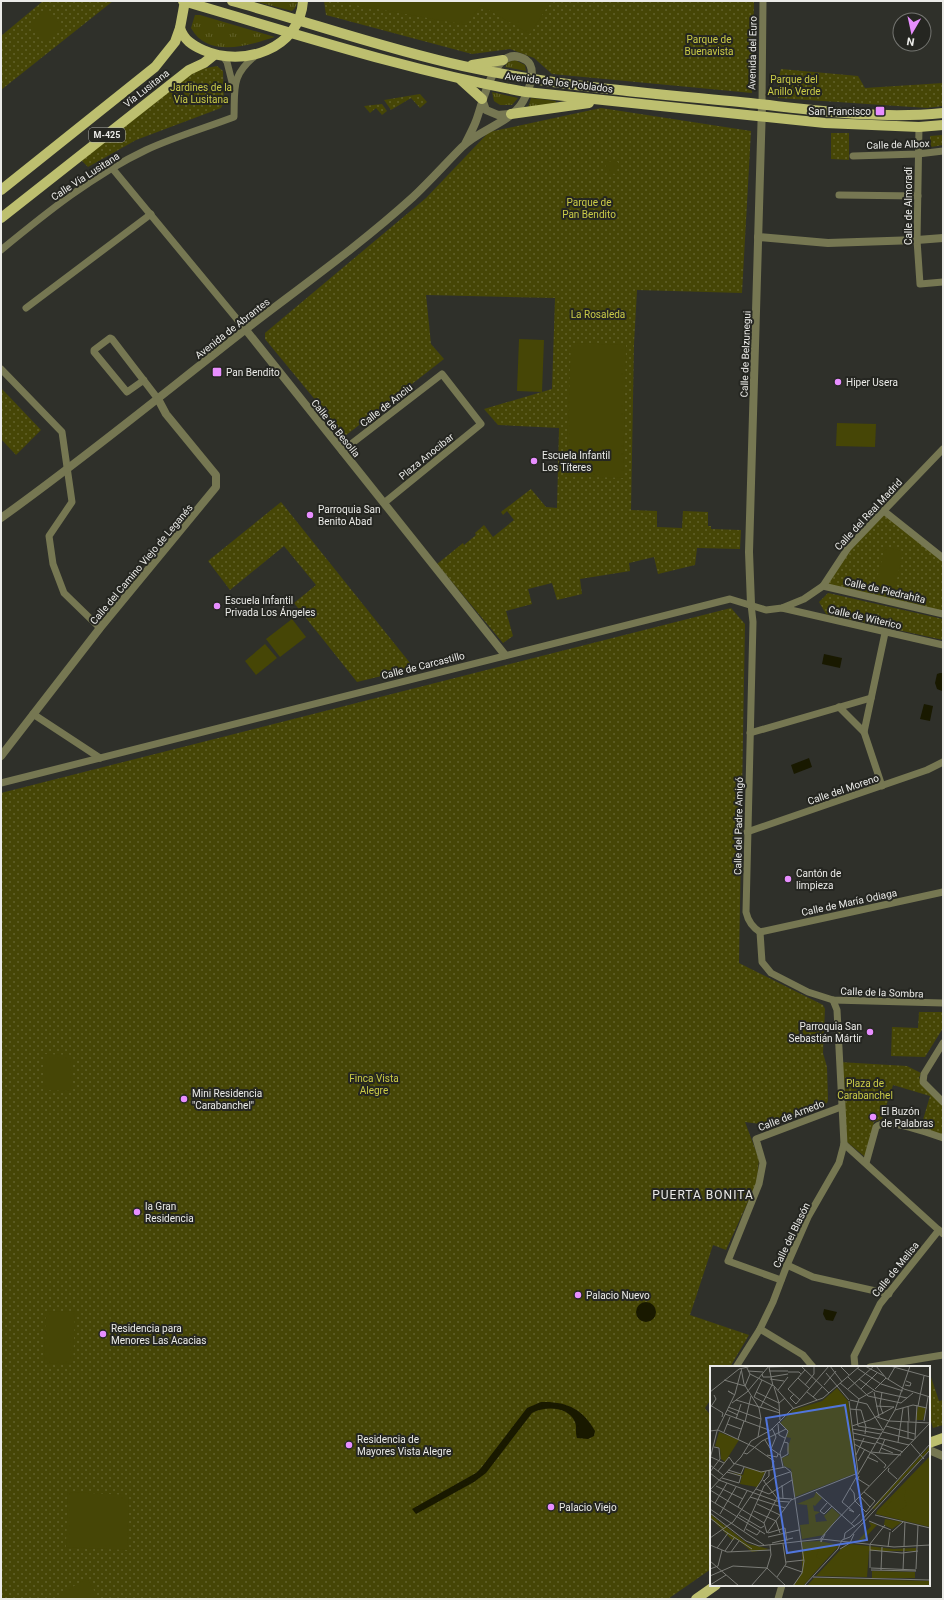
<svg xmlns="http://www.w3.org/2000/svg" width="944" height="1600" font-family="Roboto,sans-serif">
  <defs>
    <pattern id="grass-tufts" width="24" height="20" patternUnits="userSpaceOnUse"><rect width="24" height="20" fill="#464606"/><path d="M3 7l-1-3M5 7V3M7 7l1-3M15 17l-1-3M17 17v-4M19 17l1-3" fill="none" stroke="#61612a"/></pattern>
    <pattern id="park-dots" width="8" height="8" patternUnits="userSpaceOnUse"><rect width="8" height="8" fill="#464606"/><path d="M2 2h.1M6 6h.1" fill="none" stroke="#61612a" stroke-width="1.8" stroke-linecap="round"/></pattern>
  </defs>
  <rect width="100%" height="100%" fill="#2f302a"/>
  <g fill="url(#grass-tufts)">
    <path d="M253 1H298L295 8 292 11Z"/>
    <path d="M195 15H200L275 37C249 45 208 59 191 28Z"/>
    <path d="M515 60 525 65 526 71 505 67 508 62Z"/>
    <path d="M492 92 518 98 512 105H500L494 101Z"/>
    <path d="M531 98 556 101 555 104 528 108Z"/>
  </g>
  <g fill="url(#park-dots)">
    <path d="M43 1H113L1 90V36Z"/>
    <path d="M324 1H754L752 93 552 74 534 58 510 49 472 54 326 15Z"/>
    <path d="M217 66 223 71 224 102 221 108 136 140 88 167 80 159 195 70Z"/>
    <path d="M781 69 858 76 865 88 943 83V106L927 108 778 98V79Z"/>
    <path d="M420 94 427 102 420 108 411 98 391 110 384 100Z"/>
    <path d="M382 104 387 111 382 115 376 108 370 113 364 106Z"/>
    <path d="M601 108 751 131 742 293 637 290 634 344 631 510 657 511V527L682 528 683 511 708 512V526H711V529L741 530 740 549 697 548 695 565 658 574 654 557 629 563 630 571 580 579 582 594 557 600 552 583 528 589 532 604 506 611 513 636 503 643 437 564 463 543 464 545 476 535 475 533 484 525 493 537 514 520 507 511 503 515 501 512 531 489 546 507 557 508 559 428 498 425 484 409 552 389 555 298 426 295 431 344 444 359 345 436 265 339V333L426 198 489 132Z"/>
    <path d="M831 133H849V160L831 159Z"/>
    <path d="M943 135V145L931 147 930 136Z"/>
    <path d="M1 388 41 430 16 455 1 439Z"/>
    <path d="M281 502 414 668 357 682 294 603 316 585 284 546 230 590 208 561Z"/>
    <path d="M884 511 943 559V614L823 586 848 548Z"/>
    <path d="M828 593 943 619V640L826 614 819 602Z"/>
    <path d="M731 608 745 624 739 963 823 1005 825 1009 823 1053 827 1067 828 1100 827 1103 769 1125 745 1122 759 1159 757 1182 726 1250 713 1245 690 1315 749 1335 730 1367H711V1399L705 1408 711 1416V1569L668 1599H1V793Z"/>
    <path d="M919 1012H943V1028L925 1057 891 1056 892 1027 918 1028Z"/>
    <path d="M839 1062 907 1066 921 1073 919 1078 943 1102V1138L920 1130 930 1096 893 1085 882 1119 874 1122 865 1157 846 1141Z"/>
    <path d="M929 1371 939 1401 943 1400V1425L933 1428 929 1415Z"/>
  </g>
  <g fill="#464606">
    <path d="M551 1 530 34 480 5 467 25 338 2Z"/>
    <path d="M47 9 63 28 45 44 28 25Z"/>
    <path d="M606 161 618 162 617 174 605 173Z"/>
    <path d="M519 339 544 340 542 392 517 391Z"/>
    <path d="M571 343 626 345 623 478 566 476Z"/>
    <path d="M837 423 876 424 875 447 836 446Z"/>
    <path d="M885 547 903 551 895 588 876 584Z"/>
    <path d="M292 619 306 637 280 657 266 639Z"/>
    <path d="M265 644 277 658 256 675 245 661Z"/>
    <path d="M43 1054 71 1055V1091L43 1090Z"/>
    <path d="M46 1311 75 1312 73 1364 44 1363Z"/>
    <path d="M68 1492 129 1495 127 1550 66 1547Z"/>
    <path d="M87 1578 99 1599H53Z"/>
  </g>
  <g fill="#191900">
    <path d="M824 654 842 658 840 668 822 664Z"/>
    <path d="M940 673H943L942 691 937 689 935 683 937 674Z"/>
    <path d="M924 704 933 706 930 721 920 719Z"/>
    <path d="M809 758 812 767 794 774 791 765Z"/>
    <circle cx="646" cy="1312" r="10"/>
    <path d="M824 1309 837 1312 833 1321 826 1320 823 1314Z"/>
    <path d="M541 1402C566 1401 583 1409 595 1431L594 1436 588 1439 577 1438C575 1433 577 1427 575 1422 568 1406 545 1406 532 1413L486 1473 474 1482 416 1514 412 1509 476 1473 481 1468 527 1408Z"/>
  </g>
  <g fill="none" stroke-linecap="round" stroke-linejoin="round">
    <g stroke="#767752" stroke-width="7">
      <path d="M223 56 227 62 233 86"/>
      <path d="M762 105 763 1"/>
      <path d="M919 127 917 240 920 284 943 282"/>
      <path d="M853 156 918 154 943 151"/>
      <path d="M112 168 246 330"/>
      <path d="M839 195 918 196"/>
      <path d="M1 250C46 213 93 175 146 150 174 137 205 128 234 117 235 86 231 76 256 55"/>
      <path d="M26 308 151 214"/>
      <path d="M1 369 62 432 72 502 49 536 53 564 64 593 100 628"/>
      <path d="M144 380 127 392 94 352V350L110 338 112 339 158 399"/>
      <path d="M342 451 442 374 481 424 384 503"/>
      <path d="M884 511 943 558"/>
      <path d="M823 586 943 614"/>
      <path d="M751 604 753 622 746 912C748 921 752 927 760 932"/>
      <path d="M782 608 943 645"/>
      <path d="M839 707 864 732"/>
      <path d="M33 714 100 758"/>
      <path d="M750 733 871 698"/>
      <path d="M1 783 730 599 766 610 782 608 804 599 823 586 848 548 943 449"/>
      <path d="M882 786 864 732 885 633"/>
      <path d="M747 832 927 770 943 762"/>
      <path d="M760 932 762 962 771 973 808 992 833 1000 943 1003"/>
      <path d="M760 932 943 892"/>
      <path d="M943 1043 924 1074 923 1082 943 1102"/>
      <path d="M844 1144 943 1234"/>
      <path d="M866 1163 876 1127C887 1117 929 1133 943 1138"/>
      <path d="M787 1265 813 1277 889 1294"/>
      <path d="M781 1280 728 1261 759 1184 763 1163 756 1139 841 1107"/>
      <path d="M760 1329 803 1355 813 1367"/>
      <path d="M736 1367 760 1329 773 1302 787 1265 808 1217 839 1163 844 1144 837 1010 833 1000"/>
      <path d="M855 1367 854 1356 880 1304 939 1230"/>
      <path d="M870 1367 943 1355"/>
      <path d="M778 1599 782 1585"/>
    </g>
    <g stroke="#767752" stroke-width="8">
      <path d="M482 99 486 110 498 115 509 114"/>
      <path d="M758 237 828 243 917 240 943 238"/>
      <path d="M246 330 505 655"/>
      <path d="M1 518C85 458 164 393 246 329 302 286 360 245 413 197 430 181 446 163 462 147 479 130 506 124 520 106 527 96 539 69 526 60 494 40 483 104 476 121 473 129 469 136 465 144"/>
      <path d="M751 604 749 552 762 105"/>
      <path d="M1 756 100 628 216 487V475L166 414 158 399"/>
      <path d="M929 1450 943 1456"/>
    </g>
    <g stroke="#bdbf6f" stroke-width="10">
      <path d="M183 1C297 34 409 71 526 92L825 123 919 127 943 125"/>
      <path d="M232 1C309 22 385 49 463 66 554 86 648 93 740 102 808 109 875 120 943 113"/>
      <path d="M180 28C184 40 192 45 203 50 243 68 300 49 303 1"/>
      <path d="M472 65 503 60"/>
      <path d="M461 80 482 99"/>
      <path d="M511 114 589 103"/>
      <path d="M1 190 155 67 175 42 180 28 185 1"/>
      <path d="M1 218 189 70 204 63 214 55"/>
      <path d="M929 1443 943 1438"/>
      <path d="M696 1599 716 1585"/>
    </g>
  </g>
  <g fill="#e88eff" stroke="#252621" stroke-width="1.5">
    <rect x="875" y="106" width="10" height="10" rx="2"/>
    <rect x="212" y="367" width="10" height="10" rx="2"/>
    <circle cx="838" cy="382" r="4"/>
    <circle cx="534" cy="461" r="4"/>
    <circle cx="310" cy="515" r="4"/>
    <circle cx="217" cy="606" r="4"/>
    <circle cx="788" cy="879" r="4"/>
    <circle cx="870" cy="1032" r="4"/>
    <circle cx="184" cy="1099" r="4"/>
    <circle cx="873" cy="1117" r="4"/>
    <circle cx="137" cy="1212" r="4"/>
    <circle cx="578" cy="1295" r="4"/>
    <circle cx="103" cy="1334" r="4"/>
    <circle cx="349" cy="1445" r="4"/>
    <circle cx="551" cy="1507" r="4"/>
  </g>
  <g text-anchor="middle" stroke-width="4" stroke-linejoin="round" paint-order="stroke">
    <rect fill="#252621" stroke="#b0b0ac" stroke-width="1" x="89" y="128" width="36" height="14" rx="3"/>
    <g font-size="9" font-weight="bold" fill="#ebebe8">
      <text x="107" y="138">M-425</text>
    </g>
    <g font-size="10" fill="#cacb47" stroke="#252621">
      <text x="709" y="43">Parque de<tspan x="709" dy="12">Buenavista</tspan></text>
      <text x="794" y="83">Parque del<tspan x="794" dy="12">Anillo Verde</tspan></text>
      <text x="201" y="91">Jardines de la<tspan x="201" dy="12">Vía Lusitana</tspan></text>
      <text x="589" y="206">Parque de<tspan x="589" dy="12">Pan Bendito</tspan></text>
      <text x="598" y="318">La Rosaleda</text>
      <text x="374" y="1082">Finca Vista<tspan x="374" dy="12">Alegre</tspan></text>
      <text x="865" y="1087">Plaza de<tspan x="865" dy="12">Carabanchel</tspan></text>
    </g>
    <g font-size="10" fill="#ebebe8" stroke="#252621">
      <text transform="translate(752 53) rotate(-89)" y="4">Avenida del Euro</text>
      <text transform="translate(559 82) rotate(7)" y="4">Avenida de los Poblados</text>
      <text transform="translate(146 88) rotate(-38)" y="4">Vía Lusitana</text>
      <text transform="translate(898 144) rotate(-2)" y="4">Calle de Albox</text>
      <text transform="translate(85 176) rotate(-33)" y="4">Calle Vía Lusitana</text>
      <text transform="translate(908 206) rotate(-90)" y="4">Calle de Almoradí</text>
      <text transform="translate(232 328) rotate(-38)" y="4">Avenida de Abrantes</text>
      <text transform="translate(745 354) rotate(-88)" y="4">Calle de Belzunegui</text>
      <text transform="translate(386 405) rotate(-38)" y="4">Calle de Anciu</text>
      <text transform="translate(336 428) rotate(51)" y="4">Calle de Besolla</text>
      <text transform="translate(426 456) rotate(-39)" y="4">Plaza Anocibar</text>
      <text transform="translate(868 514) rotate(-47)" y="4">Calle del Real Madrid</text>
      <text transform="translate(141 564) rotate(-50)" y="4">Calle del Camino Viejo de Leganés</text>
      <text transform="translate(885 590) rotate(13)" y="4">Calle de Piedrahíta</text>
      <text transform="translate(865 617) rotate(13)" y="4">Calle de Witerico</text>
      <text transform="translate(423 665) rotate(-14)" y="4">Calle de Carcastillo</text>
      <text transform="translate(843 789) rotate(-19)" y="4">Calle del Moreno</text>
      <text transform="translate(738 826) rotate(-89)" y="4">Calle del Padre Amigó</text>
      <text transform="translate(849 902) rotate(-12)" y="4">Calle de María Odiaga</text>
      <text transform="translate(882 992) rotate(2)" y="4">Calle de la Sombra</text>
      <text transform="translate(791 1115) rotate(-21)" y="4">Calle de Arnedo</text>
      <text transform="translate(791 1235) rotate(-64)" y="4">Calle del Blasón</text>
      <text transform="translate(895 1269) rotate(-51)" y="4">Calle de Melisa</text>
    </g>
    <g font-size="10" fill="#ebebe8" stroke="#252621" text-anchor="start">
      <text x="871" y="115" text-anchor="end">San Francisco</text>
      <text x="226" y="376">Pan Bendito</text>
      <text x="846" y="386">Hiper Usera</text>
      <text x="542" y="459">Escuela Infantil<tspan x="542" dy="12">Los Títeres</tspan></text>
      <text x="318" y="513">Parroquia San<tspan x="318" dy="12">Benito Abad</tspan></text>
      <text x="225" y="604">Escuela Infantil<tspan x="225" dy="12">Privada Los Ángeles</tspan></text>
      <text x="796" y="877">Cantón de<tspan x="796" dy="12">limpieza</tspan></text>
      <text x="862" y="1030" text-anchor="end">Parroquia San<tspan x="862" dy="12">Sebastián Mártir</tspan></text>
      <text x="192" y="1097">Mini Residencia<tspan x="192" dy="12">"Carabanchel"</tspan></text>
      <text x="881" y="1115">El Buzón<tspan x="881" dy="12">de Palabras</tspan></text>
      <text x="145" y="1210">la Gran<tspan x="145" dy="12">Residencia</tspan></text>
      <text x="586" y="1299">Palacio Nuevo</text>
      <text x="111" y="1332">Residencia para<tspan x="111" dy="12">Menores Las Acacias</tspan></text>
      <text x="357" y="1443">Residencia de<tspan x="357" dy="12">Mayores Vista Alegre</tspan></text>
      <text x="559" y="1511">Palacio Viejo</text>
    </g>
    <g font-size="12" letter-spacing="1" fill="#ebebe8" stroke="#252621">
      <text x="703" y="1199">PUERTA BONITA</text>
    </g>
  </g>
  <g transform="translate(710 1366)">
    <rect width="220" height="220" fill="#2f302a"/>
    <path d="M162 205 205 206V212H162Z" fill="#464606"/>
    <path d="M104 212 220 215V220H97Z" fill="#464606"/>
    <path d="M127 22 138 35 146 107 85 131 81 103 74 100 72 92 79 89 77 84 81 72 76 71 78 65 70 57 83 44 112 35ZM220 80V83L164 143 162 142ZM220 90V161L166 148 167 145ZM35 102 55 106 47 121 30 118 32 110 18 106 33 109ZM106 126 112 132 105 140 103 139 104 145 110 146 105 149 106 156 117 155 114 150 122 142 130 149 114 169 92 173 90 159 99 158 98 146 97 139 87 138 104 131ZM0 148 38 178 59 183 42 186 27 173 22 174 0 151ZM175 153 192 156 182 163 174 159ZM159 156 167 159 153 174 155 176H147L161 160ZM109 175 129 179 93 220H83L92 207V176ZM141 178 183 183 206 182V185H159L157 211 106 210 132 182Z" fill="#464606"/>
    <path d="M208 40 216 42 213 54H206ZM9 66 29 74 15 96 11 93 10 82 5 80ZM193 122 196 124 194 132 197 139 182 151 174 144 182 134 181 132ZM111 178H128V181L116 194H112L106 191Z" fill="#464606"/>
    <path fill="none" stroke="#7a7b76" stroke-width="1" d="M36 0 40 8 64 20 84 43M91 0 119 27M120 0 132 16M130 0 139 9M155 0 174 10M166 0 176 12 194 23 220 31M180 0 220 11M59 1 92 0M59 1 63 20M31 2 34 18 49 42 51 53 48 71M147 2 171 18 193 25M38 5 53 6M59 5H78M78 6H89L91 8M116 7 139 34M52 8 53 11H60L78 8M138 11 158 30 191 37 203 27M88 12 100 23M60 13 74 15M149 13 165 25 163 23M178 13 185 1M14 14 35 20M130 17 149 33M95 19 104 8V0M114 19 126 5M195 19 200 20 201 17 196 15M35 20 40 8M64 21 69 37 70 54M78 23 95 4M78 23 90 34M138 23 164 0M151 23 167 7M165 23 176 12M68 24 78 11M163 25 149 33 146 43 148 60 172 64M165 25 197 32M0 26 29 3 42 0M46 26 69 37 75 32M97 26 107 34M164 26 169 51M172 26 170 39 173 48M23 28 18 25 25 29M84 28 80 32 86 38 119 0M44 31 70 45M44 31 52 14M103 31 112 21M26 34 70 47M140 34 157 38 173 64M22 37 37 26 59 0M0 39 13 47 12 51M166 40 184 41M198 40 199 55M208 40 214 10M18 41 51 53M0 42 6 33 4 29M50 42 62 19M140 43 151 44 156 61 155 68M17 44 28 49M185 44 203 39 217 42M15 48 59 64M167 51 179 55 220 57M26 53 31 38M214 55 218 31M35 56 41 30M69 56 78 65 70 87 73 101M17 58 31 63M68 58 69 69 75 72M142 60 160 54 184 41M176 60 205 68M142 63 171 68M0 65 8 64 44 81 64 95 62 102M14 66 20 51M173 66 204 74M143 67 169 73M169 72 199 79M28 73 34 55M143 73 165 78M198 73V55M205 73 207 39M55 74 60 82 70 89M166 76 193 86M188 76 193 42M144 78 165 89 176 99 174 102M201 78 214 93M4 81 9 82 10 93M171 82 183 87M61 83 66 71 62 62M161 86 191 89M34 87 37 88 52 75 76 63M169 87 175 73M57 89 67 91 68 88M146 89 154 72M1 91 14 97M157 91 168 96M71 92 78 88V77L74 76M0 93 7 65 25 28 31 5M148 95 155 83M23 97 51 106 75 101 81 106 94 195 92 207 83 220M0 99 13 109M179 102 178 105 187 113M18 104 31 108 34 101M8 105 19 91 24 98M0 106 10 93M0 107 9 114 25 120 66 135 79 136M149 110 148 113 159 120M12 112 29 117 31 110 17 106M53 114 67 132M54 115 59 110V104M72 119 73 132M6 120 33 133M140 122 144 127 145 135M46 123 59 128 82 114M0 124 54 157M0 124 31 91 41 75 61 64 82 43 113 32 150 0M106 126 145 161M150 130 160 141M40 131 75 142M67 132 82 133M0 134 55 168M145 135 156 146 165 135 154 126M5 137 17 117M117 137 110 145 114 148 122 140M47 138 70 149M28 141 37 125M0 143 54 179M139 144 144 146 132 136 185 44 200 0M44 145 66 155 70 167M0 147 36 175 49 180 111 173 184 181 220 179M10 148 26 121M29 149 51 162 54 160M165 149 220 162M0 152 14 163M159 155 181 164M141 158 150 148M36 163 47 169 50 165M13 164 42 183M34 165 54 120 65 111 80 106M182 166 193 156M57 167 81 134 148 107 139 35M57 167 54 157 67 132M58 167 75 162 77 175M115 168 111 176V172L123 158 220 57M58 171 89 164M0 172 23 156 52 114 56 105M134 173 135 167 150 156 220 78M62 177 83 172M160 178 175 159M0 179 17 186 61 184M160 179V202M178 181 180 166M194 181 195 156M7 182 18 167M130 183 140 177 144 168M160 184 192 187 208 185M15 185 24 172M21 186 29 175M0 195 29 220M76 196 94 194M75 200 92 206M57 202 76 220M161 202 206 204M0 203 8 200 12 184M206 203 208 159M161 204 206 205M171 204 172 181M193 204 194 182M0 210 23 200 57 202M67 211 76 198 73 178M103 211 220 214M0 219 16 209M41 220 57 202 61 189 60 179M94 220 128 183 132 174 140 171 220 84"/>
    <path fill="#5075dc" fill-opacity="0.15" stroke="#5075dc" stroke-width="2" d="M135 39 157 174 77 187 56 52Z"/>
    <rect width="220" height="220" fill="none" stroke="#ebebe8" stroke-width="2"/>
  </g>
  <rect width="944" height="1600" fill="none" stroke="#ebebe8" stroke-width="4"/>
  <g transform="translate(912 32) rotate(189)"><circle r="19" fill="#252621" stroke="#747571"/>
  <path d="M0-3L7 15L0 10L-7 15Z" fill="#e88eff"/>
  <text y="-6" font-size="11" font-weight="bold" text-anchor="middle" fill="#ebebe8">N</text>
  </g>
</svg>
